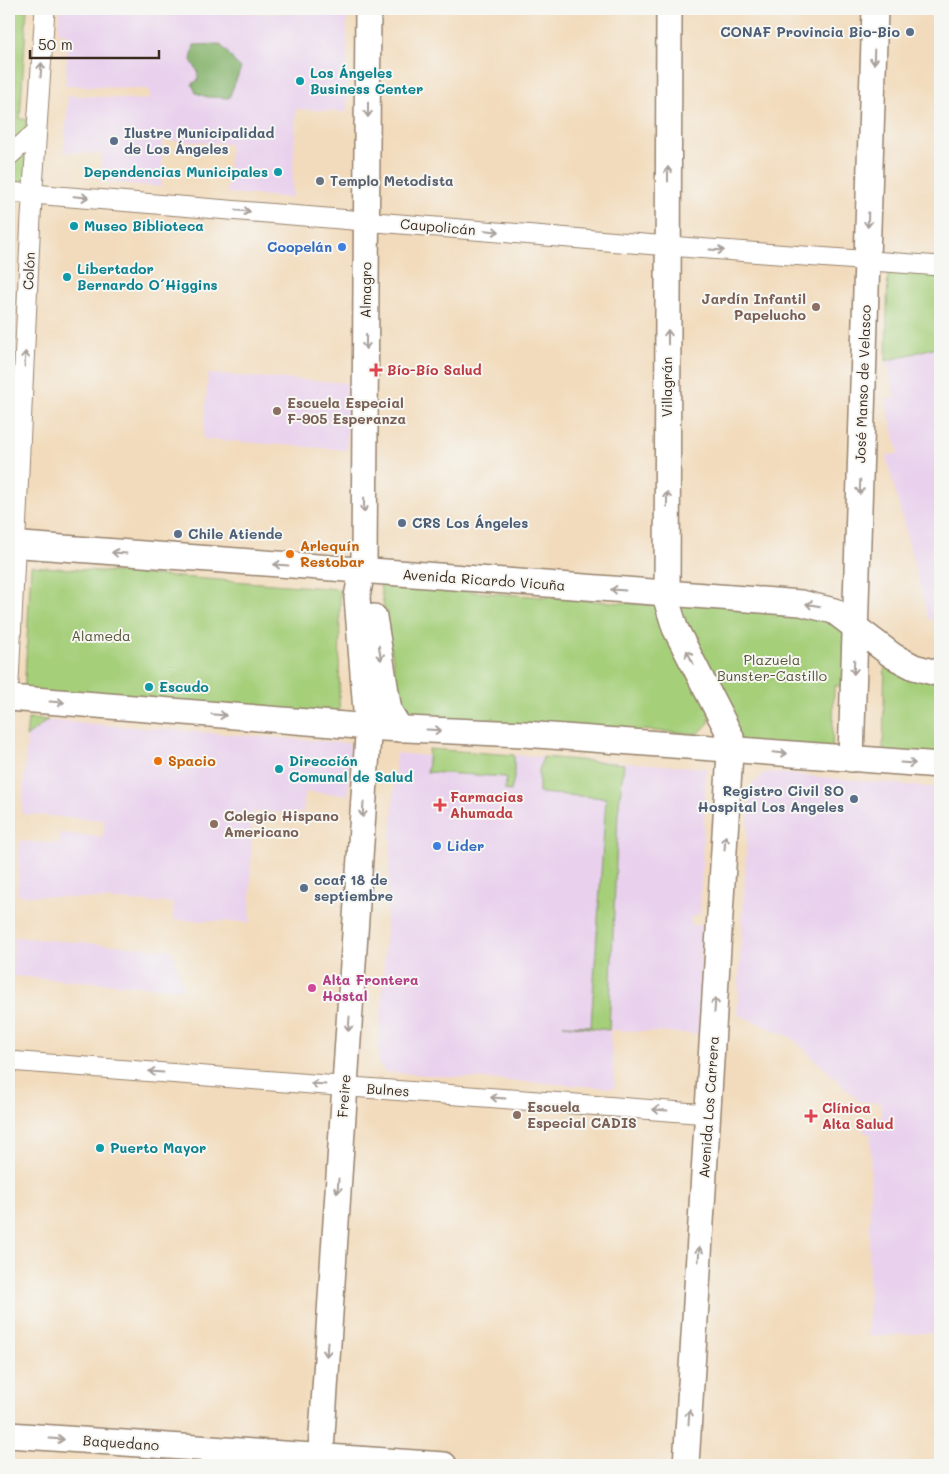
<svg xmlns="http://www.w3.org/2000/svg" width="949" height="1474" font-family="Mali,sans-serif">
  <rect width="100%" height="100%" fill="#f6f6f2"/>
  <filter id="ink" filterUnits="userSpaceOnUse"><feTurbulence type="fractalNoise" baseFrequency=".02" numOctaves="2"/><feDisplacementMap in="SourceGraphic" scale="10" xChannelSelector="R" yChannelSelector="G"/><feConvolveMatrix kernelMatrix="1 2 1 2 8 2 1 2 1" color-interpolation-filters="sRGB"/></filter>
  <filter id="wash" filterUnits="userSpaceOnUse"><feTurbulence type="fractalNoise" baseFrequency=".0096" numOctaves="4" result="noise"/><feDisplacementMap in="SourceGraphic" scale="20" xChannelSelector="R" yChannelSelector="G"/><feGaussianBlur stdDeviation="1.12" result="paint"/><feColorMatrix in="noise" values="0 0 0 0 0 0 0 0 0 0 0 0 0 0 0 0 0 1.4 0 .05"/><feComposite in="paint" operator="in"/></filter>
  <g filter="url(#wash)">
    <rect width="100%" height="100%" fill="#f2dbbc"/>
    <g fill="#e9d1ed">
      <path d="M60 9H235L236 13 347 14V112L296 109 292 198 227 193 230 144 163 140 161 187 100 181 102 154 64 152 68 95 146 100 150 98V93L147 89 65 85 68 34 58 33Z"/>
      <path d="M940 346V624L928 618 886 456 899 453 885 400 895 397 886 361Z"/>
      <path d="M208 374 348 383 347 450 203 439Z"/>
      <path d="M28 719 348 743 351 747 348 795 305 792 303 813 252 812 250 922 173 920V903L17 895 20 841 59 844 60 833 103 837 104 820 22 814Z"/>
      <path d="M429 749 706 768 700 915 691 916V925H701L699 1034 610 1030 615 1088 385 1072 378 1063 396 753 428 756Z"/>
      <path d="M766 772 940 788V1332L868 1337 871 1134 864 1133 865 1119H881V1103L859 1101 792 1038 737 1014 750 786Z"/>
      <path d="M14 937 172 950 184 989 12 976Z"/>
    </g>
    <g fill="#a6cf7a" stroke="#707c4c">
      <path d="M9 9H27L20 119 36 120 31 191 9 189Z"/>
      <path d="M888 267 940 276V346L886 361Z"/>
      <path d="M31 566 340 589 339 720 24 697Z"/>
      <path d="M380 585 665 606 710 708 709 723 698 734 642 730 633 734 403 719Z"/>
      <path d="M672 596 842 621 849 686H834L832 752 734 744Z"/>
      <path d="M885 655 940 677V758L883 753Z"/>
      <path d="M28 719 48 720 26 737Z"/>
      <path d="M429 749 514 755V778L511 791 505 790 506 777 427 772Z"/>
      <path d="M543 757 624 764 618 813 609 1030 563 1025 591 1026 606 798 539 793V770Z"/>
    </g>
    <path fill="#84b26a" stroke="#606e44" d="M219 44C229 51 230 59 241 68L229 98 207 97 196 93 192 84 198 80V72L191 60 194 45Z"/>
  </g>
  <g filter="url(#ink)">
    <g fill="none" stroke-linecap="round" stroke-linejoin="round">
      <defs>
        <g id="minor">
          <path d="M9 156 37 131"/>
          <path d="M9 192 668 246 940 266"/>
          <path d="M9 682 31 217 45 9"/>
          <path d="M9 1061 708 1114"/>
        </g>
        <g id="major">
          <path d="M669 9 667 602 675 628 731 737 686 1465"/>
          <path d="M9 544 801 603 834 611 893 656 914 667 940 674"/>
          <path d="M374 617 389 711 400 729"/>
          <path d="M9 698 383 728 524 734 940 765"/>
          <path d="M851 759 875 9"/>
          <path d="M9 1435 444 1465"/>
          <path d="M320 1465 368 736 357 597 364 561 368 9"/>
        </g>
      </defs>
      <use href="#minor" stroke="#96826d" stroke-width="21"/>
      <use href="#major" stroke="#96826d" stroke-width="28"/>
      <use href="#minor" stroke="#fff" stroke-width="19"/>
      <use href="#major" stroke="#fff" stroke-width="25"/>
    </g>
    <defs><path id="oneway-shaft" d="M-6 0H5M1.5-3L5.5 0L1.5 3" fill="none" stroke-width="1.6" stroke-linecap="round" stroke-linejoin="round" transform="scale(1.25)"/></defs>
    <g stroke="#a79f9a">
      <use href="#oneway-shaft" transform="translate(874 57) rotate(92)"/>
      <use href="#oneway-shaft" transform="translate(41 70) rotate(-86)"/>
      <use href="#oneway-shaft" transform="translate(368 110) rotate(90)"/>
      <use href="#oneway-shaft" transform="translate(668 174) rotate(-90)"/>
      <use href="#oneway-shaft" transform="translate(81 197) rotate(5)"/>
      <use href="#oneway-shaft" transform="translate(243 211) rotate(5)"/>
      <use href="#oneway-shaft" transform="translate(868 220) rotate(92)"/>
      <use href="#oneway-shaft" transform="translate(492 231) rotate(5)"/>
      <use href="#oneway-shaft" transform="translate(717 250) rotate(4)"/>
      <use href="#oneway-shaft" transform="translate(668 337) rotate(-90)"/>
      <use href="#oneway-shaft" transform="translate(366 342) rotate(91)"/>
      <use href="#oneway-shaft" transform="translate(25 359) rotate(-87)"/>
      <use href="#oneway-shaft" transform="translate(860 487) rotate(92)"/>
      <use href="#oneway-shaft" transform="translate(667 499) rotate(-90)"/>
      <use href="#oneway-shaft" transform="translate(364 505) rotate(91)"/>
      <use href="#oneway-shaft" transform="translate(119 553) rotate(-176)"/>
      <use href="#oneway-shaft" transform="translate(281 565) rotate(-176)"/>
      <use href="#oneway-shaft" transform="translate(618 590) rotate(-176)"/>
      <use href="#oneway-shaft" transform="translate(813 605) rotate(-170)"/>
      <use href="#oneway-shaft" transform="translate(380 653) rotate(81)"/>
      <use href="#oneway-shaft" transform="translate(690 657) rotate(-117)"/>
      <use href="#oneway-shaft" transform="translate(854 667) rotate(92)"/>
      <use href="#oneway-shaft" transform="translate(57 702) rotate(4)"/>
      <use href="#oneway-shaft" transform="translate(219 715) rotate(5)"/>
      <use href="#oneway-shaft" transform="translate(434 730) rotate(3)"/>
      <use href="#oneway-shaft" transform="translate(780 753) rotate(5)"/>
      <use href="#oneway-shaft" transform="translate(908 763) rotate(4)"/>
      <use href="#oneway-shaft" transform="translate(363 810) rotate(94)"/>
      <use href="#oneway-shaft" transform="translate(725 843) rotate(-86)"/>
      <use href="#oneway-shaft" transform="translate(715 1005) rotate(-86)"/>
      <use href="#oneway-shaft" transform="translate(349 1024) rotate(94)"/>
      <use href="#oneway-shaft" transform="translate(156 1072) rotate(-176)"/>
      <use href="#oneway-shaft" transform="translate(318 1084) rotate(-176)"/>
      <use href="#oneway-shaft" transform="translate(498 1098) rotate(-176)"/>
      <use href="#oneway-shaft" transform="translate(660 1110) rotate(-176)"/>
      <use href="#oneway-shaft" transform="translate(338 1186) rotate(94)"/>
      <use href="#oneway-shaft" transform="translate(699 1254) rotate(-86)"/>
      <use href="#oneway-shaft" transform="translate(327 1349) rotate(94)"/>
      <use href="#oneway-shaft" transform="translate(689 1417) rotate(-86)"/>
      <use href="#oneway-shaft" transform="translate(57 1439) rotate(4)"/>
    </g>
  </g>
  <g fill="#5c6f8a" stroke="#f6f6f2" stroke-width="2">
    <circle cx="910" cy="32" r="5"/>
    <circle cx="114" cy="141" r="5"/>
    <circle cx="402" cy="523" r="5"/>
    <circle cx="178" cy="534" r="5"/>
    <circle cx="854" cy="799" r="5"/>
    <circle cx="304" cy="888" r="5"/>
  </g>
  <g fill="#0f9aa8" stroke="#f6f6f2" stroke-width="2">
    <circle cx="300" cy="81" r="5"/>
    <circle cx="278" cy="172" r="5"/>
    <circle cx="74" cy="226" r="5"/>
    <circle cx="67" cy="277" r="5"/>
    <circle cx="149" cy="687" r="5"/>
    <circle cx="279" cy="769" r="5"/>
    <circle cx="100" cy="1148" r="5"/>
  </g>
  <circle fill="#6b7280" stroke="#f6f6f2" stroke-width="2" cx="320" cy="181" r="5"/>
  <g fill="#3f7fe0" stroke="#f6f6f2" stroke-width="2">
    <circle cx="342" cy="247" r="5"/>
    <circle cx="437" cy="846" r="5"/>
  </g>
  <g fill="#8d6e63" stroke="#f6f6f2" stroke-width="2">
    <circle cx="816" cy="307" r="5"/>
    <circle cx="277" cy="411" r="5"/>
    <circle cx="214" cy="824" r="5"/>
    <circle cx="517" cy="1115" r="5"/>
  </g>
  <g fill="#e0444e" stroke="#f6f6f2" stroke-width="2">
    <path d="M373.5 362.5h5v5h5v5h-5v5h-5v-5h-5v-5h5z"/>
    <path d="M437.5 797.5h5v5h5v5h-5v5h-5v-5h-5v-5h5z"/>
    <path d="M808.5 1108.5h5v5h5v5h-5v5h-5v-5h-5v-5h5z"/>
  </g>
  <g fill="#e8710a" stroke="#f6f6f2" stroke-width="2">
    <circle cx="290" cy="554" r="5"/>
    <circle cx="158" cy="761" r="5"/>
  </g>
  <circle fill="#d1479c" stroke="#f6f6f2" stroke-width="2" cx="312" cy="988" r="5"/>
  <g text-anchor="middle" stroke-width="4" stroke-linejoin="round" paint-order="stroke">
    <g font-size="14" font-weight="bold" fill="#4e5e75" stroke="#f6f6f2" text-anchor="start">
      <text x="900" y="37" text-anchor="end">CONAF Provincia Bio-Bio</text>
      <text x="124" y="138">Ilustre Municipalidad<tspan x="124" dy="16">de Los Ángeles</tspan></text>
      <text x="412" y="528">CRS Los Ángeles</text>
      <text x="188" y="539">Chile Atiende</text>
      <text x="844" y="796" text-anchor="end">Registro Civil SO<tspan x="844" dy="16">Hospital Los Angeles</tspan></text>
      <text x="314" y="885">ccaf 18 de<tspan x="314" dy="16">septiembre</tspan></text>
    </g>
    <g font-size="14" font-weight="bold" fill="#0d838f" stroke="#f6f6f2" text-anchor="start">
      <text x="310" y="78">Los Ángeles<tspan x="310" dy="16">Business Center</tspan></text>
      <text x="268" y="177" text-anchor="end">Dependencias Municipales</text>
      <text x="84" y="231">Museo Biblioteca</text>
      <text x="77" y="274">Libertador<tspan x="77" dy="16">Bernardo O´Higgins</tspan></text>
      <text x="159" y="692">Escudo</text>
      <text x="289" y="766">Dirección<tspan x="289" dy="16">Comunal de Salud</tspan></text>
      <text x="110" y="1153">Puerto Mayor</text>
    </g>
    <g font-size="14" font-weight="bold" fill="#5b616d" stroke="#f6f6f2" text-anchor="start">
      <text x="330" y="186">Templo Metodista</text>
    </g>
    <g font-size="14" fill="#3b2a1e" stroke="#f6f6f2">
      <text transform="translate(438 227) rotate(5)" y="5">Caupolicán</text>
      <text transform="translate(29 271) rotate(-87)" y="5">Colón</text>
      <text transform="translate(366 290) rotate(-89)" y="5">Almagro</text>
      <text transform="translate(863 384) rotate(-88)" y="5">José Manso de Velasco</text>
      <text transform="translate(667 387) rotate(-90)" y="5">Villagrán</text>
      <text transform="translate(484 580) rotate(4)" y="5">Avenida Ricardo Vicuña</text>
      <text transform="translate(388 1090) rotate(4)" y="5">Bulnes</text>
      <text transform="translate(344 1096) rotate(-86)" y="5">Freire</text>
      <text transform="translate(709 1107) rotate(-86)" y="5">Avenida Los Carrera</text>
      <text transform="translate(121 1443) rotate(4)" y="5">Baquedano</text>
    </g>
    <g font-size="14" font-weight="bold" fill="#366cbe" stroke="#f6f6f2" text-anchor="end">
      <text x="332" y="252">Coopelán</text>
      <text x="447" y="851" text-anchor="start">Lider</text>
    </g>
    <g font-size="14" font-weight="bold" fill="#785e54" stroke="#f6f6f2" text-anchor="start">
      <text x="806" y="304" text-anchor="end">Jardín Infantil<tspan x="806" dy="16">Papelucho</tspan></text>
      <text x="287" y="408">Escuela Especial<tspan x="287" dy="16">F-905 Esperanza</tspan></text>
      <text x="224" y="821">Colegio Hispano<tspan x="224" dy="16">Americano</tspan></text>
      <text x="527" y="1112">Escuela<tspan x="527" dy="16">Especial CADIS</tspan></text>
    </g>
    <g font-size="14" font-weight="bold" fill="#be3a42" stroke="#f6f6f2" text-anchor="start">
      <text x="387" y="375">Bío-Bío Salud</text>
      <text x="450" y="802">Farmacias<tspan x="450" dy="16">Ahumada</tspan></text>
      <text x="822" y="1113">Clínica<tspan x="822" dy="16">Alta Salud</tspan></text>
    </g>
    <g font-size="14" font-weight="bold" fill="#c56008" stroke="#f6f6f2" text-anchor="start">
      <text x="300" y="551">Arlequín<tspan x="300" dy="16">Restobar</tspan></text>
      <text x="168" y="766">Spacio</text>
    </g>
    <g font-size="14" fill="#565335" stroke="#f6f6f2">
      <text x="101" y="641">Alameda</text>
      <text x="772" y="665">Plazuela<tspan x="772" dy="16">Bunster-Castillo</tspan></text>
    </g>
    <g font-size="14" font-weight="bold" fill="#b23c85" stroke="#f6f6f2" text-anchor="start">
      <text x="322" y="985">Alta Frontera<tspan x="322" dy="16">Hostal</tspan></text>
    </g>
  </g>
  <rect width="949" height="1474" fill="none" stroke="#f6f6f2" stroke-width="30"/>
  <path d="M30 50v8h129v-8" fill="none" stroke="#3b2a1e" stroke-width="2.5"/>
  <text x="38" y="50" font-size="15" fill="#3b2a1e" stroke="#f6f6f2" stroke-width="4" paint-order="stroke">50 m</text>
</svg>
